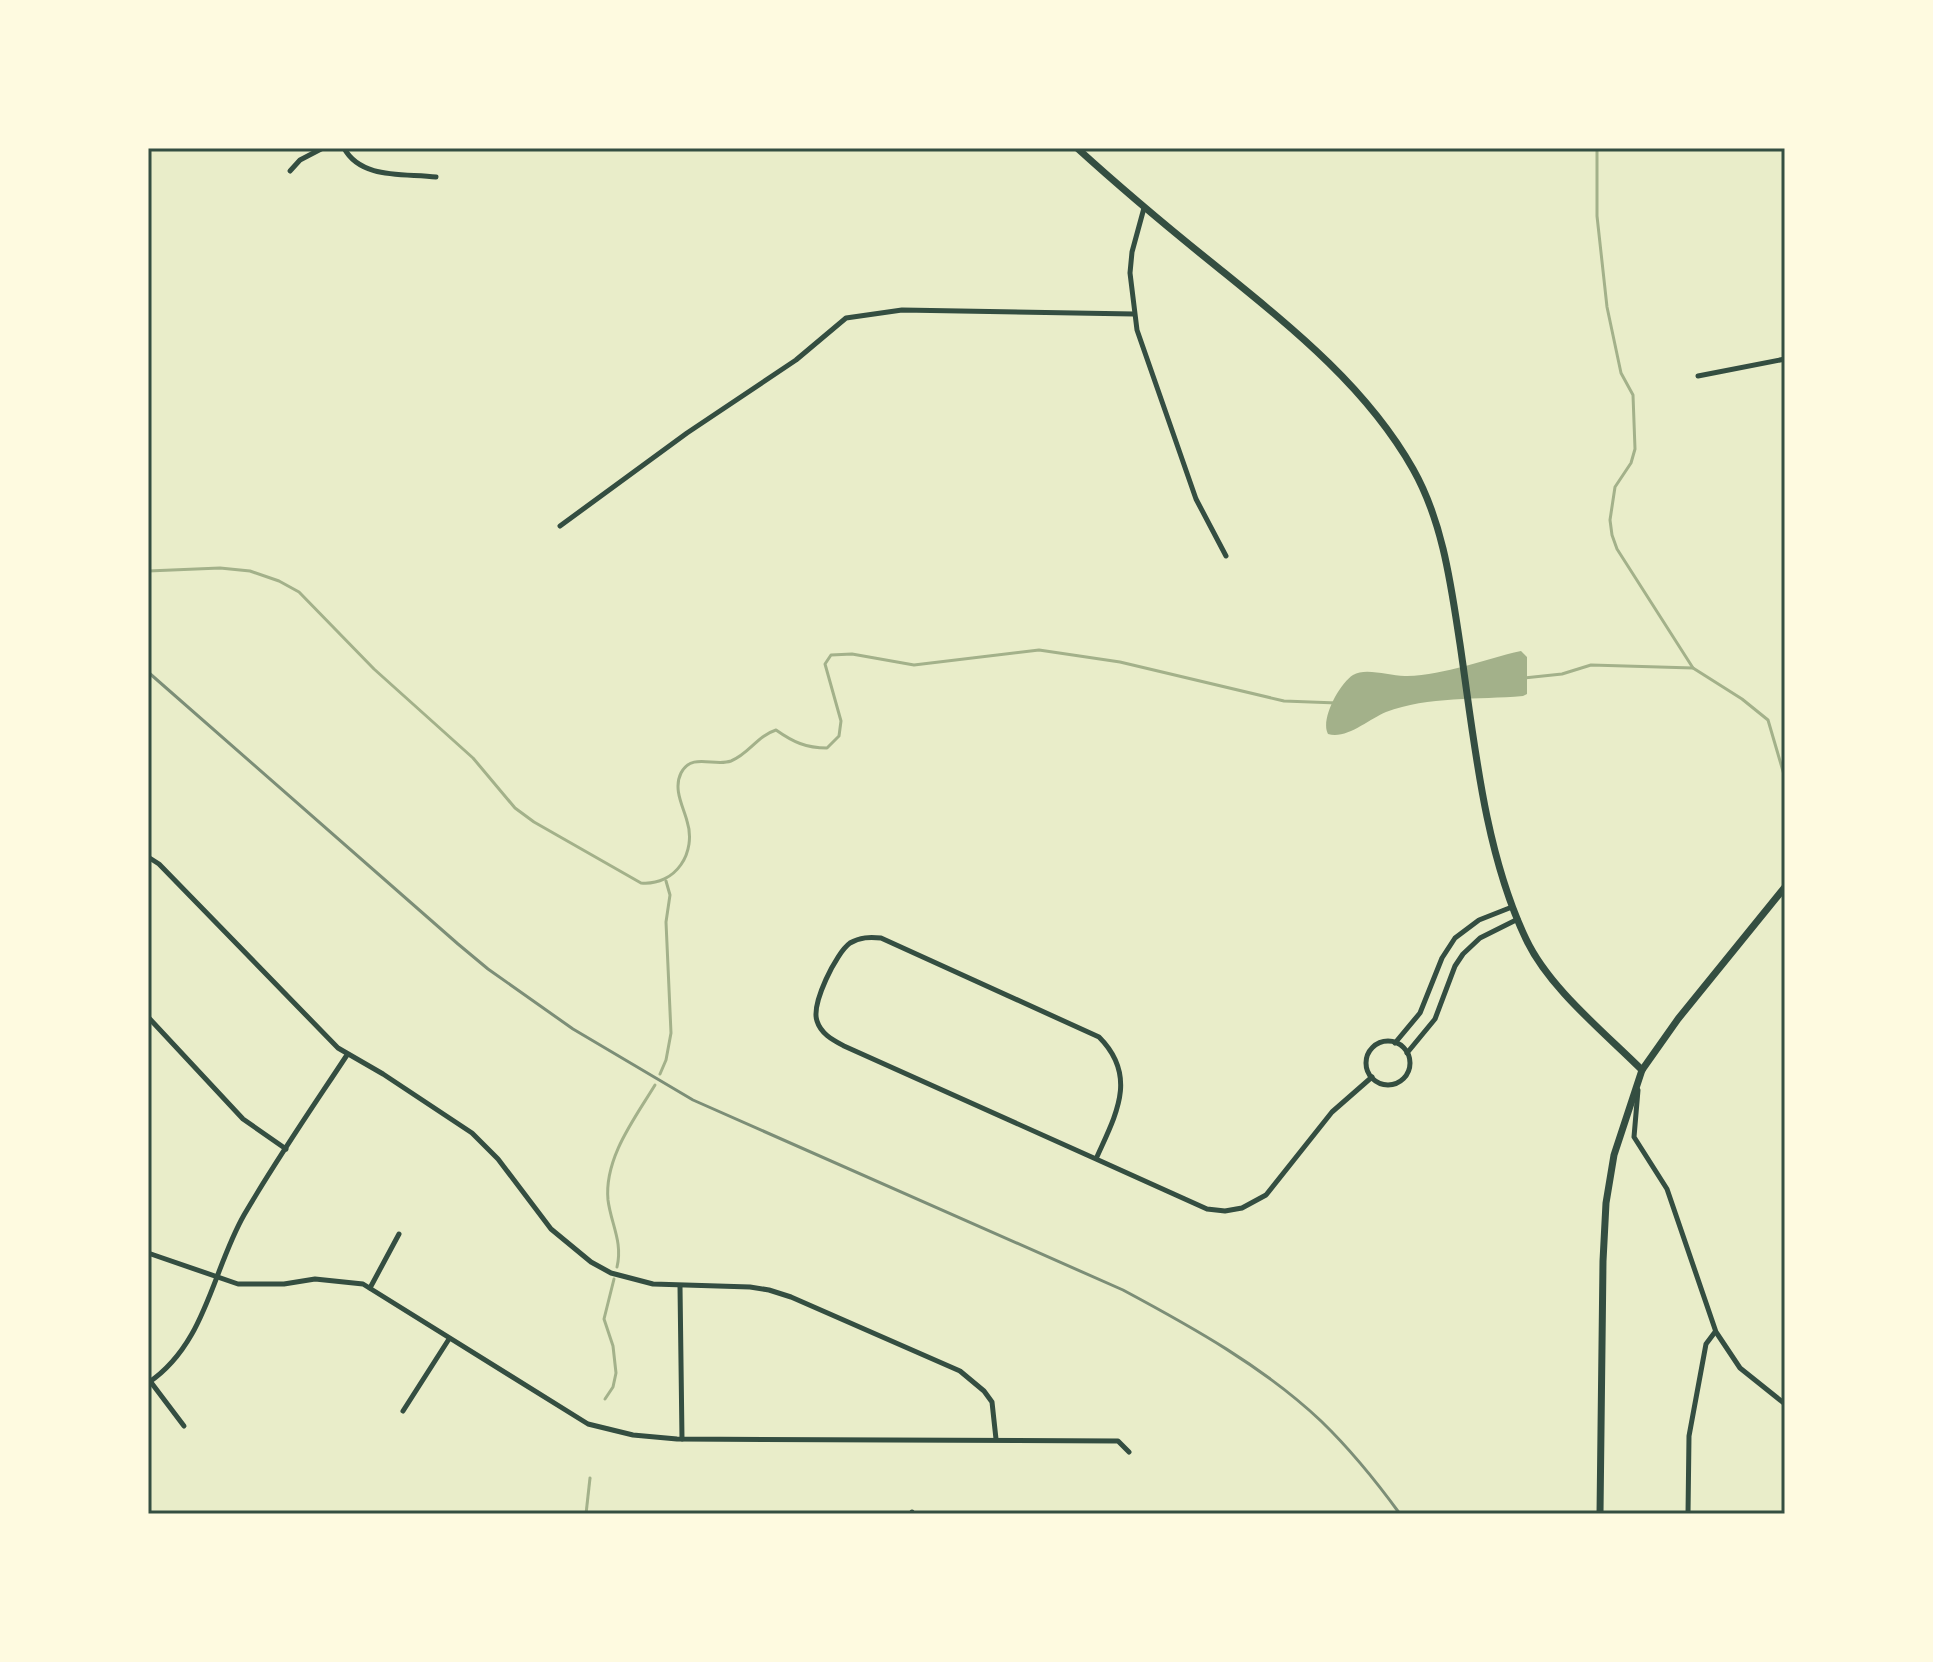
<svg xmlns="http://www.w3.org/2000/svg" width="1933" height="1662" font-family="'DejaVu Sans',sans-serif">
  <rect width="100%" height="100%" fill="#e9edc9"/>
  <path fill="#a3b18a" d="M1521 651 1527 657V694L1523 696C1478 700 1428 696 1386 712 1369 719 1346 740 1328 734 1320 720 1339 684 1353 675 1367 667 1391 677 1407 676 1446 675 1484 659 1521 651Z"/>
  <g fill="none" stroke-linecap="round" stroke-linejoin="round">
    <g stroke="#a3b18a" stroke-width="3">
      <path d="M1597 148V216L1607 307 1621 373 1633 395 1635 449 1631 463 1615 487 1610 520 1612 535 1617 549 1693 668"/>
      <path d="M148 571 220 568 250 571 279 581 299 592 374 669 473 758 515 808 534 822 641 883C676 886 697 852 687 821 683 806 673 789 681 773 692 752 714 767 731 761 749 754 757 736 776 730 793 742 806 748 827 748L839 736 841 721 825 664 831 655 852 654 914 665 1039 650 1120 662 1284 701 1337 703"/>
      <path d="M1523 678 1562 674 1591 665 1693 668 1742 699 1768 720 1785 778"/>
      <path d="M660 1074 666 1060 671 1033 666 922 670 895 666 881"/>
      <path d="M617 1267C623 1242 611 1224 608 1200 604 1158 635 1118 655 1085"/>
      <path d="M605 1399 613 1387 616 1373 613 1346 604 1319 614 1279"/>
      <path d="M586 1514 590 1478"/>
    </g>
    <g stroke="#344e41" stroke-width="5">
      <path d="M344 148C361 180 406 173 436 177"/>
      <path d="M290 171 300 160 323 148"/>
      <path d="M1144 208 1132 252 1130 273 1137 330 1196 499 1226 556"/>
      <path d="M1698 376 1785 359"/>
      <path d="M560 526 687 433 796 360 846 318 902 310 1134 314"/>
      <path d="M148 857 159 864 338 1048 383 1074 472 1133 498 1159 551 1229 591 1262 611 1273 653 1284 750 1287 769 1290 791 1297 960 1371 984 1391 992 1402 996 1439"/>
      <path d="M148 1017 243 1119 286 1149"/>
      <circle cx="1388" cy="1063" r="22"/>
      <path d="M1395 1043 1420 1013 1442 958 1455 938 1479 920 1512 907"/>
      <path d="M1407 1053 1435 1019 1455 966 1463 954 1480 938 1518 919"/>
      <path d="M1638 1090 1634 1137 1667 1189 1716 1332 1740 1368 1785 1404"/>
      <path d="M1096 1159 844 1046C833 1040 821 1034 817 1021 811 1004 836 953 850 943 860 937 870 937 881 938L1099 1037C1139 1077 1115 1116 1096 1159L1207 1209 1225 1211 1242 1208 1266 1195 1332 1112 1372 1077"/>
      <path d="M148 1253 238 1284H284L315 1279 363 1284 588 1424 633 1435 677 1439 1118 1441 1129 1452"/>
      <path d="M680 1286 682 1439"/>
      <path d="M370 1288 399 1234"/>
      <path d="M150 1381 184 1426"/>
      <path d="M148 1383C206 1344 212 1271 244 1215 276 1160 312 1108 347 1055"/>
      <path d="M403 1411 449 1339"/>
      <path d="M912 1514V1512"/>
      <path d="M1688 1514 1689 1436 1706 1344 1715 1332"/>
    </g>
    <g stroke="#344e41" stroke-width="7">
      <path d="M1077 148C1121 188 1165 225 1211 262 1286 323 1365 384 1413 469 1443 522 1451 585 1460 644 1474 739 1484 851 1526 939 1549 988 1604 1032 1642 1070"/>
      <path d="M1600 1514 1603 1261 1606 1203 1614 1155 1642 1070 1678 1019 1785 887"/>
    </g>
    <path stroke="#7c8e77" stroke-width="3" d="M148 672 458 944 488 969 573 1029 693 1100 1123 1290C1192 1327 1264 1367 1321 1421 1351 1450 1376 1481 1400 1514"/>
  </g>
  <rect width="1933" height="1662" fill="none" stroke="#fefae0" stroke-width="300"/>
  <rect x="150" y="150" width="1633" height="1362" fill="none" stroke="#344e41" stroke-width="3"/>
</svg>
